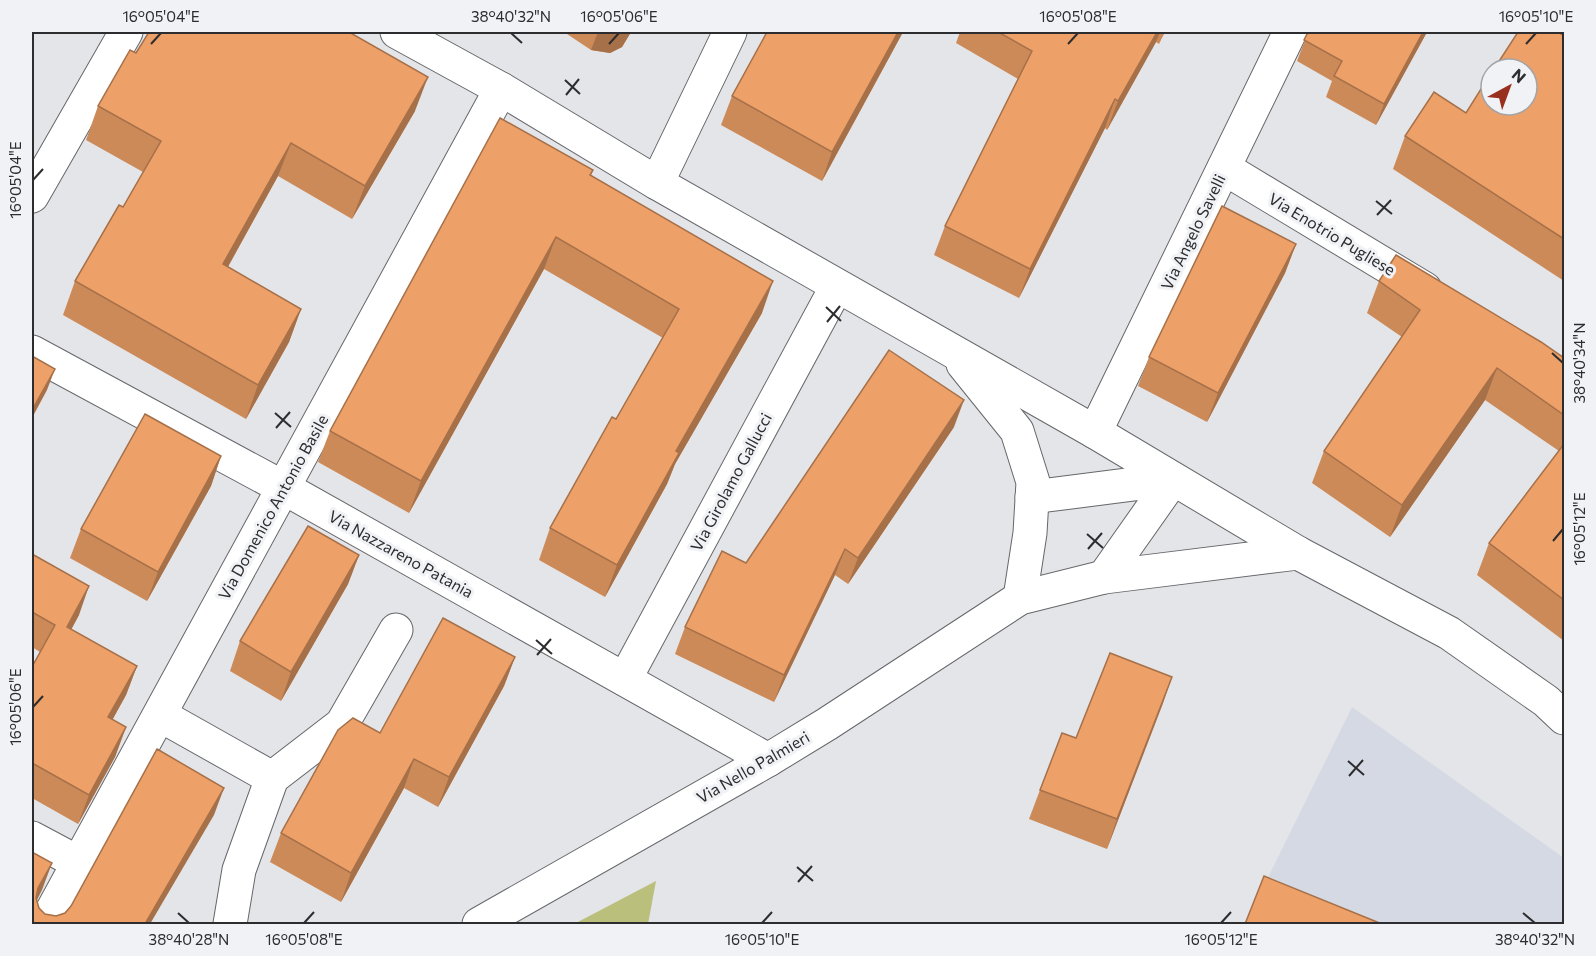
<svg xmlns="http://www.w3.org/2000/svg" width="1596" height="956" font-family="Commissioner,sans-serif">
  <rect width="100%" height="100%" fill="#e4e5e9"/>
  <path fill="#d5d9e3" d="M1352 707 1564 858V924H1300L1254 906Z"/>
  <path fill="#bac07c" d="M656 881 648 924H574Z"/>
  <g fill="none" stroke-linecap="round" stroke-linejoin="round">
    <defs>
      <g id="minor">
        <path d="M397 32 501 89 657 183 1095 432 1298 553 1449 633 1546 701 1564 718"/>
        <path d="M1224 168 1425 289"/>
        <path d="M657 183 730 32"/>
        <path d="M32 196 126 32"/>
        <path d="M32 352 284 488 768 760"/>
        <path d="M963 364 1017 431 1033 482 1030 533 1020 598"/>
        <path d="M1095 432 1290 32"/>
        <path d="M1032 497 1173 479 1104 577"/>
        <path d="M625 679 837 286"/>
        <path d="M160 715 272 778 239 870 230 924"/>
        <path d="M272 778 342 724 396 630"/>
        <path d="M32 838 79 863"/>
        <path d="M45 924 501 89"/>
        <path d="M479 924 768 760 827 724 1020 598 1104 577 1298 553"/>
      </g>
    </defs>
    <use href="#minor" stroke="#66676a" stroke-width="35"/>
    <use href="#minor" stroke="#fff" stroke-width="33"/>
  </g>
  <g fill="#cc8a59">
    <path d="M564 32H631L622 47 610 53 591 50Z"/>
    <path d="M903 32 822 181 721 125 732 96Z"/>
    <path d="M960 32H1165L1159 44 1156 42 1107 130 1105 128 1019 298 934 255 945 226 1018 79 956 43Z"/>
    <path d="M1308 32H1427L1376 125 1326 97 1332 81 1297 61Z"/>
    <path d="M1564 36V281L1393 169 1405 136 1466 113Z"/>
    <path d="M136 53 415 111 352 219 278 176 228 267 301 309 289 342 246 419 63 315 75 281 123 207 143 172 86 140 98 106Z"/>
    <path d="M593 170 591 175 762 313 675 464 667 484 605 597 539 560 550 528 616 419 663 338 544 269 409 513 318 462 330 431Z"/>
    <path d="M1296 244 1285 273 1207 422 1138 386 1149 357Z"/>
    <path d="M1379 281 1564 358V641L1477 575 1489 543 1559 451 1485 400 1390 537 1312 483 1324 451 1402 337 1367 313Z"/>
    <path d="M954 427 848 584 835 575 774 702 675 654 685 627 746 563Z"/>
    <path d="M221 456 211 486 147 601 70 558 81 529Z"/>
    <path d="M32 555 79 615 71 630 137 666 126 695 112 720 126 727 115 757 78 824 32 798V667L40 652 32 647Z"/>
    <path d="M359 555 348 584 281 701 230 671 240 641Z"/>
    <path d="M515 657 504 686 438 807 404 788 341 902 270 862 281 833Z"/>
    <path d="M1172 677 1107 849 1029 819 1040 790Z"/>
  </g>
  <g fill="#a67049">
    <path d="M598 32H631L622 47 610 53 591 50Z"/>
    <path d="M898 32H903L822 181 832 152Z"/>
    <path d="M1157 32H1160L1156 42 1107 130 1118 101Z"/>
    <path d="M1423 32H1427L1376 125 1384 104Z"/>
    <path d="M428 77 415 111 352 219 365 186Z"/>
    <path d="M1115 99 1105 128 1019 298 1030 269Z"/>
    <path d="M291 143 278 176 211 297 223 264Z"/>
    <path d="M556 237 544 269 409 513 421 481Z"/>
    <path d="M1296 244 1285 273 1207 422 1218 393Z"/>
    <path d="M773 281 762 313 675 464 667 484 605 597 617 565 676 451Z"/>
    <path d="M301 309 289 342 246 419 258 385Z"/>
    <path d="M1497 368 1485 400 1390 537 1402 505Z"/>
    <path d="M55 369 47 390 32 418V410Z"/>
    <path d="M964 400 954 427 848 584 858 558Z"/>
    <path d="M221 456 211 486 147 601 158 572Z"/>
    <path d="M845 549 835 575 774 702 784 675Z"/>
    <path d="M359 555 348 584 281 701 291 672Z"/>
    <path d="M89 586 79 615 56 657 67 627Z"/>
    <path d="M515 657 504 686 438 807 449 777Z"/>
    <path d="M137 666 126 695 98 746 108 717Z"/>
    <path d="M1172 677 1162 706 1107 849 1117 819Z"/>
    <path d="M126 727 115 757 78 824 89 795Z"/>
    <path d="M414 759 404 788 341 902 351 873Z"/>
    <path d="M224 788 214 815 150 924H145Z"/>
    <path d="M52 863 42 890 32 910 38 888Z"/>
  </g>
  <g fill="#eda068" stroke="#a67049" stroke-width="1.5">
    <path d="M149 32H349L428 77 365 186 291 143 223 264 301 309 258 385 75 281 119 205 123 207 161 141 98 106 130 50 136 53Z"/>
    <path d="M767 32H898L832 152 732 96Z"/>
    <path d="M998 32H1157L1118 101 1115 99 1030 269 945 226 1032 51Z"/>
    <path d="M1308 32H1423L1384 104 1334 76 1342 61 1304 40Z"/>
    <path d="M1518 32H1558L1564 36V239L1405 136 1434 92 1466 113 1491 73V105H1527V69H1494Z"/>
    <path d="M500 118 593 170 590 175 773 281 676 451 679 453 617 565 550 528 612 417 616 419 679 309 556 237 421 481 330 431Z"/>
    <path d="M1222 206 1296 244 1218 393 1149 357Z"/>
    <path d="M1396 255 1541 342 1564 358V415L1497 368 1402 505 1324 451 1420 310 1379 281Z"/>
    <path d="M889 350 964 400 858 558 845 549 784 675 685 627 722 551 746 563Z"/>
    <path d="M32 356 55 369 32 410Z"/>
    <path d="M145 414 221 456 158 572 81 529Z"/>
    <path d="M1564 444V600L1489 543Z"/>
    <path d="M308 526 359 555 291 672 240 641Z"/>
    <path d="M32 554 89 586 67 627 137 666 108 717 126 727 89 795 32 763V667L55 625 32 612Z"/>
    <path d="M443 618 515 657 449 777 414 759 351 873 281 833 338 730 353 718 380 733Z"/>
    <path d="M1110 653 1172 677 1117 819 1040 790 1062 733 1076 738Z"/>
    <path d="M157 749 224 788 145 924H32V852L52 863 38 888 36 898 39 908 45 914 56 916 65 913 71 906Z"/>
    <path d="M1264 876 1382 924H1245Z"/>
  </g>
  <path fill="none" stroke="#2d2d2f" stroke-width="2" d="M511 33 522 43M151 44 161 33M609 44 619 33M1068 44 1078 33M1526 44 1536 33M565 80 580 94M566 95 579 79M33 180 43 169M1376 201 1392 214M1377 215 1391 200M826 307 841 321M827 322 840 306M1552 353 1563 363M275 413 291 427M276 428 290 412M1087 534 1103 548M1553 541 1563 529M1088 549 1102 533M536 640 552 654M537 655 551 639M33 707 43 696M1348 761 1364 775M1349 776 1363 760M797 867 813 881M798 882 812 866M178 913 189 923M1523 913 1535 923M304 923 314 912M762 923 772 912M1221 923 1231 912"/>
  <g text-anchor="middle" stroke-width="6" stroke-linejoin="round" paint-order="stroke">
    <g font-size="16" fill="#2d2d2f" stroke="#f1f2f6">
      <text transform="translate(1193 232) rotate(-64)" y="6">Via Angelo Savelli</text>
      <text transform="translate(1332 234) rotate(31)" y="6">Via Enotrio Pugliese</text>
      <text transform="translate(731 482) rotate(-62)" y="6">Via Girolamo Gallucci</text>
      <text transform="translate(273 507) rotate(-61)" y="6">Via Domenico Antonio Basile</text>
      <text transform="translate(401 554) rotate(29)" y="6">Via Nazzareno Patania</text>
      <text transform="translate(753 767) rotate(-30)" y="6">Via Nello Palmieri</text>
    </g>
  </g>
  <rect width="1596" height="956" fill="none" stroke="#f1f2f6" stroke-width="66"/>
  <g transform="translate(1509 87) rotate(41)"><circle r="28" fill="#f1f2f6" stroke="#a3a3a6" stroke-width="1.5"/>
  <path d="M0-4.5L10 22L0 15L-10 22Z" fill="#992f1e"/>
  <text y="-9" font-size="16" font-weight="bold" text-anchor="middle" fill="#2d2d2f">N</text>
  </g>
  <rect x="33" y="33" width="1530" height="890" fill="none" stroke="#2d2d2f" stroke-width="2"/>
  <g font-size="15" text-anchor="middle" fill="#2d2d2f">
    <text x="161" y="22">16°05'04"E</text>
    <text x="511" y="22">38°40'32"N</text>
    <text x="619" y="22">16°05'06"E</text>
    <text x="1078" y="22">16°05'08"E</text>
    <text x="1536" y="22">16°05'10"E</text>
    <text transform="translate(16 180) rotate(-90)" y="5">16°05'04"E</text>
    <text transform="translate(1580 363) rotate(-90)" y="5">38°40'34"N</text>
    <text transform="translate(1580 529) rotate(-90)" y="5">16°05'12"E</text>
    <text transform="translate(16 707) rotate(-90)" y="5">16°05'06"E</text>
    <text x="189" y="945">38°40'28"N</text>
    <text x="304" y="945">16°05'08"E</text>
    <text x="762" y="945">16°05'10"E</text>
    <text x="1221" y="945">16°05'12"E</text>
    <text x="1535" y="945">38°40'32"N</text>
  </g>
</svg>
